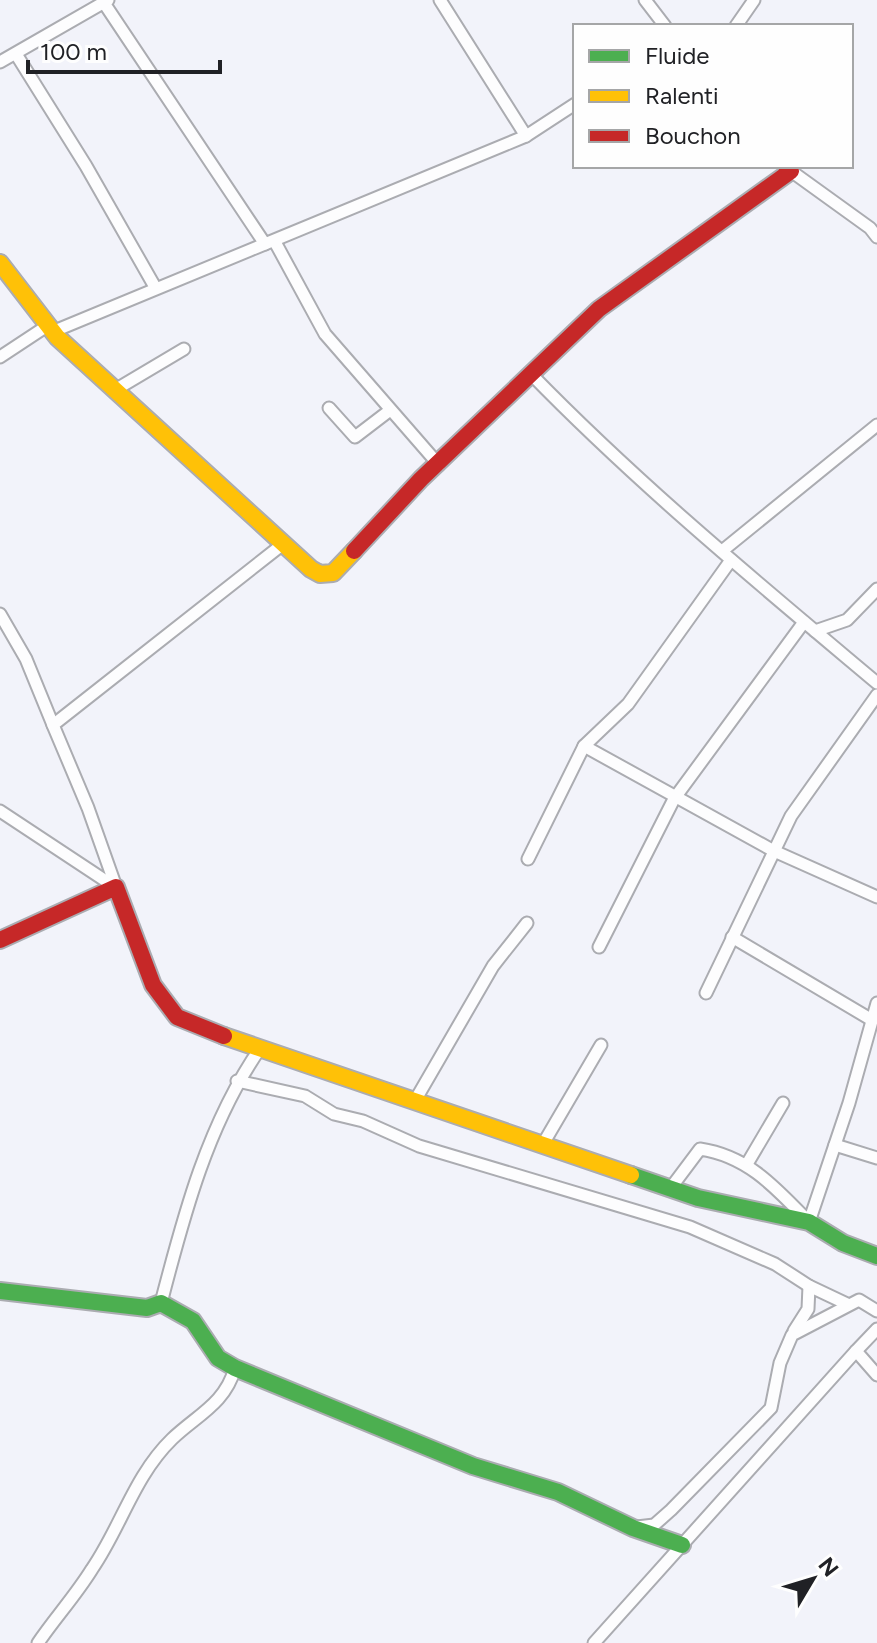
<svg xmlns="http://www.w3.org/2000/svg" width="877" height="1643" font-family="Figtree,sans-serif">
  <rect width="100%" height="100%" fill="#f2f3fa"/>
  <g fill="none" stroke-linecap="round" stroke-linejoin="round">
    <defs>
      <g id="street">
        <path d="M440 0 526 136"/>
        <path d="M645 0 665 26"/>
        <path d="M104 3 265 244"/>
        <path d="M736 26 754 0"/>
        <path d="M16 54 86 166 155 287"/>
        <path d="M0 62 108 0"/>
        <path d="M791 171 870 228 877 237"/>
        <path d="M275 242 325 334 439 465"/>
        <path d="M52 332 526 136 575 104"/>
        <path d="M0 357 47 326"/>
        <path d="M530 373C639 485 758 583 877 683"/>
        <path d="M115 390 184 349"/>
        <path d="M329 408 355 437 389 411"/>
        <path d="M722 551 877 425"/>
        <path d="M0 614 26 659 53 725"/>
        <path d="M815 631 847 620 877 589"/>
        <path d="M584 746 774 851 877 897"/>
        <path d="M0 811 115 887"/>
        <path d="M528 859 584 746 628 704 731 560"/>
        <path d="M116 887 88 808 53 725 283 544"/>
        <path d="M732 937 872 1020"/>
        <path d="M599 947 674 799 804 622"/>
        <path d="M706 993 791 816 877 695"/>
        <path d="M237 1081 305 1096 334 1114 363 1121 419 1146 690 1227 775 1264 809 1286 847 1304"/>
        <path d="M416 1099 493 966 527 923"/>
        <path d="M543 1144 601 1045"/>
        <path d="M835 1145 877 1158"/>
        <path d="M747 1164 783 1103"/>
        <path d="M670 1189 700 1149C748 1156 776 1188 809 1222L849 1103 877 1003"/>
        <path d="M161 1303C184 1214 208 1123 261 1047"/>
        <path d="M877 1329 856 1351 877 1375"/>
        <path d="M794 1331 808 1309 809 1286"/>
        <path d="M637 1527 654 1525 671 1510 771 1408 780 1363 792 1335 859 1300 877 1311"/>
        <path d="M38 1643C55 1618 76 1595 92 1569 121 1527 134 1476 172 1439 197 1415 225 1404 235 1368"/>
        <path d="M594 1643 856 1351"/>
      </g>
      <g id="fast">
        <path d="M631 1175 698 1198 809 1222 843 1243 877 1256"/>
        <path d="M0 1291 147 1308 161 1303 193 1321 218 1358 235 1368 473 1466 558 1492 633 1528 682 1545"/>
      </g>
      <g id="slow">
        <path d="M0 263 57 337 311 569 320 574 333 573 354 551"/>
        <path d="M224 1036 631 1175"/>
      </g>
      <g id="jam">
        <path d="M354 551 421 479 599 309 791 171 786 166"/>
        <path d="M0 940 116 887 153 985 177 1017 224 1036"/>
      </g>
    </defs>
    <use href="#street" stroke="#abacb1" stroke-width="15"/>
    <use href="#fast" stroke="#abacb1" stroke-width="20"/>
    <use href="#slow" stroke="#abacb1" stroke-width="20"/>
    <use href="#jam" stroke="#abacb1" stroke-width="20"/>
    <use href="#street" stroke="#fdfdfe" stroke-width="11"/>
    <use href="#fast" stroke="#4caf50" stroke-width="16"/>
    <use href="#slow" stroke="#ffc107" stroke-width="16"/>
    <use href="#jam" stroke="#c62828" stroke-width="16"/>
  </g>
  <rect x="573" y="24" width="280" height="144" fill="#fefefe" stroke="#a5a6a7" stroke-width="2"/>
  <rect x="589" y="50" width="40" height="12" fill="#4caf50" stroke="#a5a6a7" stroke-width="2"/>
  <text x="645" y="64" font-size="24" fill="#202125">Fluide</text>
  <rect x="589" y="90" width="40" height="12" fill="#ffc107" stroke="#a5a6a7" stroke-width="2"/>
  <text x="645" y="104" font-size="24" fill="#202125">Ralenti</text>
  <rect x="589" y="130" width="40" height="12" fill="#c62828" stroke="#a5a6a7" stroke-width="2"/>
  <text x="645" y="144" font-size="24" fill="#202125">Bouchon</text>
  <g transform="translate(813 1579) rotate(52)" stroke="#fefefe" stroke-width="6" paint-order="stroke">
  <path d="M0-6L14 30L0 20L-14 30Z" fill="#202125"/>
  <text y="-12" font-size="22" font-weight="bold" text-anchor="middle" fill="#202125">N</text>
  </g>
  <path d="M28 60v12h192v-12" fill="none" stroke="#202125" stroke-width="4"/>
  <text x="40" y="60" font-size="24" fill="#202125" stroke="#fefefe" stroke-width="6" paint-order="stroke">100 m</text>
</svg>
